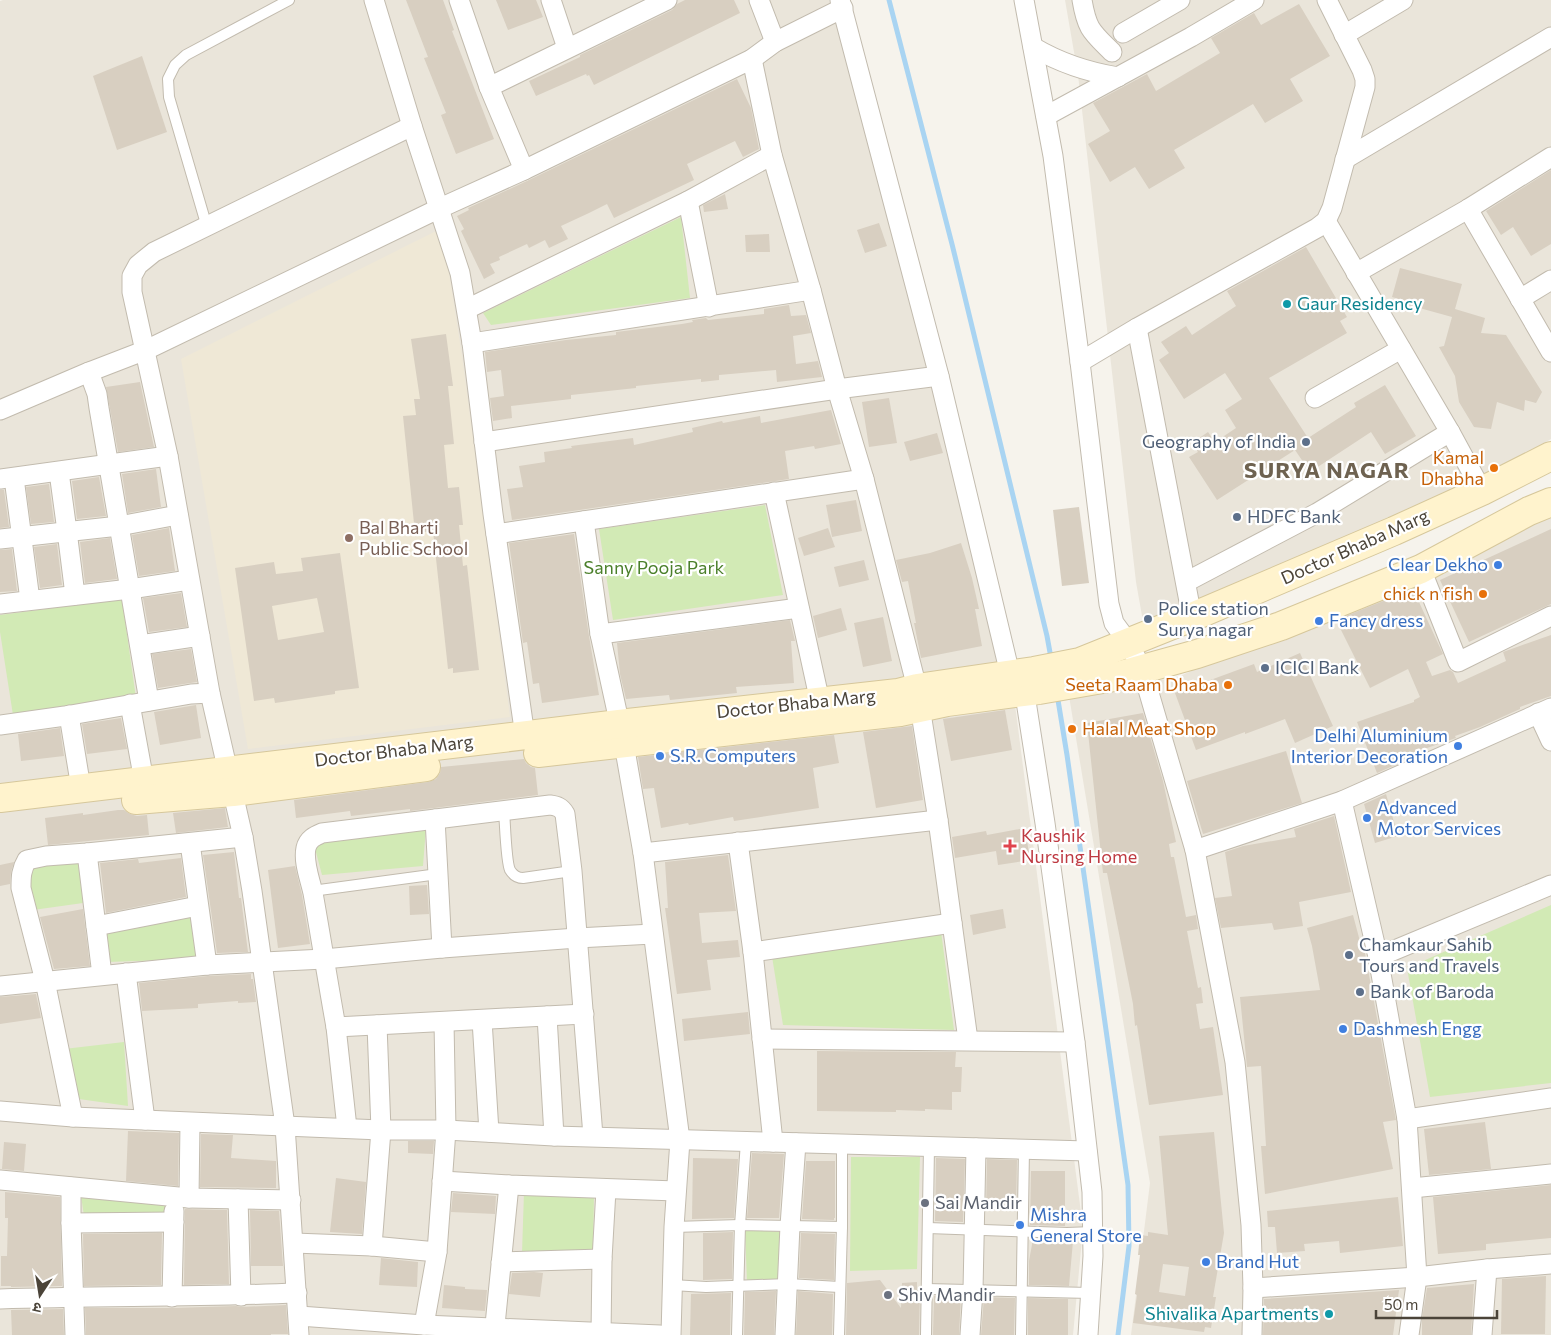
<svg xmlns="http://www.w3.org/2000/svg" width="1551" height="1335" font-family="Commissioner,'Noto Sans Devanagari',sans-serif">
  <rect width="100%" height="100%" fill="#f6f3ec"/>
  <g fill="#eae5da">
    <path d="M3 0H829L865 108 1014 697 1083 1228 1073 1335H0V1Z"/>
    <path d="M1065 0H1551V439L1362 549 1144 627 1136 582 1078 75Z"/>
    <path d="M1551 509V1335H1131L1150 1183 1069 696 1178 677Z"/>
  </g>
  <path fill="#efe8d6" d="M442 228 462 356 510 717 248 749 181 359Z"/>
  <g fill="#d2eab5">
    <path d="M681 217 690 298 491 325 483 313Z"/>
    <path d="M765 505 783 595 613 620 599 529Z"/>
    <path d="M122 599 136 698 13 715 0 632V615Z"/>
    <path d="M426 827 423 866 322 875 313 841Z"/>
    <path d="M82 859 83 903 33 910 25 863Z"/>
    <path d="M1551 905V1083L1430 1097 1407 968Z"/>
    <path d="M191 913 198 959 107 962 101 930Z"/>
    <path d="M939 916 954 1030 783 1025 770 944Z"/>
    <path d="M124 1042 128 1106 79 1099 64 1049Z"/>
    <path d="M851 1157H920L917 1269 850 1271Z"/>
    <path d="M80 1189 166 1199 165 1216H84Z"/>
    <path d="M524 1192 594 1194 593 1252 522 1253Z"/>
    <path d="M745 1230 784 1232 782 1279 747 1282Z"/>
  </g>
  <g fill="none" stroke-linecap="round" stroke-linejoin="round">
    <g stroke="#a9d4f2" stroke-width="5">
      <path d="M889 0 952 244 1047 636 1051 658"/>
      <path d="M1057 694 1067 755 1128 1185 1129 1246 1118 1335"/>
    </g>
  </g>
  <g fill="#d8cfc1" fill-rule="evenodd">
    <path d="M406 0H443L454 30 452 31 494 139 456 154 441 115 446 113 424 58 428 57Z"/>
    <path d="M496 0H536L543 17 508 30Z"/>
    <path d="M685 0H734L740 13 594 85 589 75 587 76 586 74 536 96 529 81 580 57V55L672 10 677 4Z"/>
    <path d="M1299 4 1330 56 1290 79 1303 101 1265 123 1253 104 1174 150 1185 168 1149 189 1135 167 1110 182 1088 144 1110 131 1093 103 1147 74 1156 91 1220 53 1211 38 1254 13 1261 25Z"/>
    <path d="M142 56 167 132 117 150 93 76Z"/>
    <path d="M737 79 751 108 759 149 743 157 735 141 687 164 694 180 614 218 607 204 589 213 561 226 568 239 549 248 545 240 529 248 527 244 499 257 500 260 490 264 495 273 484 279 461 231 464 229 457 216 469 210 468 208 529 180Z"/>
    <path d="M1551 170V244L1531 256 1513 227 1501 235 1486 211Z"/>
    <path d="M725 194 728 209 704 212 703 205Z"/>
    <path d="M879 223 887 246 865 253 857 230Z"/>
    <path d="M769 234 770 252H746L745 235Z"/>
    <path d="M1306 247 1347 317 1340 321 1347 333 1269 378 1308 438 1356 407 1354 403 1385 385 1416 436 1385 454 1371 432 1310 472 1295 450 1217 500 1189 457 1198 452 1192 443 1208 432 1215 442 1236 428 1225 410 1242 399 1225 373 1184 399 1159 360 1169 353 1161 342 1186 326 1192 335 1236 306 1227 291Z"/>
    <path d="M1400 268 1462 284 1455 309 1485 318 1481 333 1506 335 1542 392 1536 403 1525 400 1524 411 1497 402 1491 429 1474 427 1459 402 1455 376 1439 347 1444 346 1452 317 1405 304 1406 301 1392 297Z"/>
    <path d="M789 305 791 316 806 315 811 333 793 336 796 364 818 361 822 377 777 382 776 370 719 375V380L701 382V379L636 386V388L571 395V399L511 406 512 418 493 421 490 398 504 396 501 370 487 372 485 352 566 340 616 335V332L682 324 693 322 692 320 706 318 708 320 764 314V309Z"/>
    <path d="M446 334 453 386H448L454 444 444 445 448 488 459 487 463 525H459L463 566 467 565 479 670 453 673V668L448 669 433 531 415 533 403 416 416 415 414 399H420L411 339Z"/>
    <path d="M140 382 154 447 118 452 106 387Z"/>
    <path d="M889 398 897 443 869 447 862 402Z"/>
    <path d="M831 410 841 444 815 449 814 446 785 451 789 479 512 520 507 489 523 487 519 466 545 462 544 452 572 448 571 446 633 438 634 445 693 432 692 428 722 421 723 423 760 416 761 423Z"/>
    <path d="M937 433 943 453 910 461 904 442Z"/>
    <path d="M156 469 161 507 128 513 122 474Z"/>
    <path d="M99 477 106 516 77 519 72 481Z"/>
    <path d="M49 484 54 522 31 524 26 487Z"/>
    <path d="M0 490H4L9 527 0 528Z"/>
    <path d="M856 500 862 531 832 537 826 505Z"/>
    <path d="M1079 507 1089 583 1062 586 1053 510Z"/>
    <path d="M169 528 175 571 139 576 132 535Z"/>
    <path d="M828 528 835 547 804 556 798 538Z"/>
    <path d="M1551 529V604L1469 642 1440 580Z"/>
    <path d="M574 534 589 636 599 695 542 703 539 683 533 684 527 642 523 643 509 543Z"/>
    <path d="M110 538 117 579 85 583 80 542Z"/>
    <path d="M961 543 972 578 979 609H975L982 646 921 658 914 623H916L908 581 902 582 896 560 930 553Z"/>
    <path d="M57 544 62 585 40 588 34 547Z"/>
    <path d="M12 549 17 591 0 592V550Z"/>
    <path d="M340 553 359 688 335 691V694L275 703 274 698 254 701 235 568 274 562 276 574 303 571 301 558ZM317 598 324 632 278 640 272 606Z"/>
    <path d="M864 560 869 580 839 587 834 567Z"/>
    <path d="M1413 589 1443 654 1426 662 1432 676 1450 670 1453 672 1458 683 1506 661 1503 652 1551 635V696L1520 707V709L1480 727 1455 736 1456 738 1453 739 1424 749 1425 752 1377 773 1357 722 1414 702V700L1420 697 1408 669 1370 688 1336 620Z"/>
    <path d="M181 593 187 627 149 632 143 598Z"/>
    <path d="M841 608 847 630 818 638 813 616Z"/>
    <path d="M883 617 892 661 863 667 854 623Z"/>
    <path d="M790 620 795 641H791L794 683 736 687 737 693 670 700 669 695 626 699 620 674 617 643Z"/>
    <path d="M191 649 197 682 158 688 152 654Z"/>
    <path d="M1300 653 1333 726 1295 743 1285 719 1245 734V732L1196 750 1175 693 1254 664 1257 672Z"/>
    <path d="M196 705 201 738 160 745 154 712Z"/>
    <path d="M1005 710 1012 750 951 761 943 719Z"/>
    <path d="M1143 713 1163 781 1176 842 1169 844 1171 857H1174L1186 917 1196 915 1198 929 1187 931 1198 988 1201 987 1203 1003 1196 1004 1200 1029 1213 1027 1223 1095 1149 1105 1137 1025 1135 1026 1133 1004 1107 873H1103L1087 723Z"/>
    <path d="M121 718 127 749 87 754 82 724Z"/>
    <path d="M912 726 923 800 876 808 863 732Z"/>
    <path d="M60 728 64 756 21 761 18 734Z"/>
    <path d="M834 735 839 763 813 768 819 808 734 821 733 817 689 825 688 823 661 828 654 788 643 789 638 757Z"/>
    <path d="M1286 751 1302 803 1203 834 1187 781Z"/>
    <path d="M524 759 526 763 531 767 535 768 538 795 410 811V809L351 816 350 811 296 818 294 800 428 782 436 779 440 773 441 767Z"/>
    <path d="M1386 794 1398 836 1375 843 1364 804Z"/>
    <path d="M225 808 228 827 176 833 173 813Z"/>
    <path d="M118 810H124L130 814 137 816 147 815 149 835 48 845 45 818 83 813V815Z"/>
    <path d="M1334 816 1351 892 1299 902 1303 926 1274 930 1272 923 1221 928 1215 898 1232 896 1225 852 1243 846 1296 837 1294 829Z"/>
    <path d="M1025 828 1030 860 998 865 996 851 955 858 952 837 986 831 987 835Z"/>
    <path d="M234 852 239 898H241L248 952 217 953 203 855Z"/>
    <path d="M728 855 736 911 699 913 702 943 738 940 740 957 707 960 711 990 677 994 665 908H668L665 862Z"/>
    <path d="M181 858 186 897 106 913 100 863 138 859 139 863Z"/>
    <path d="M14 862 11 872 10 884 0 886V865Z"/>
    <path d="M295 866 302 895 310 944 278 948 268 870Z"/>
    <path d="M427 885 429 914 410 915 409 886Z"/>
    <path d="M83 909 90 966 54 969 40 917Z"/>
    <path d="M1003 909 1006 928 973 935 970 915Z"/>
    <path d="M1353 915 1362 949 1364 948 1396 1120 1383 1122 1393 1169 1265 1194 1261 1146H1266L1261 1066 1247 1067 1240 997 1320 990 1312 946 1307 928Z"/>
    <path d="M251 974V979H253L256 1002 238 1003V1001L198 1004V1008L142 1011 139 983 208 976Z"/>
    <path d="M36 994 41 1018 0 1024V997Z"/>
    <path d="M748 1012 750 1034 684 1041 682 1019Z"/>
    <path d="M817 1051 956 1052 955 1067H962L961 1092H952V1110L925 1109V1111L896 1110V1112L817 1111Z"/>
    <path d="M1485 1122 1491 1169 1429 1175 1424 1129Z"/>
    <path d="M128 1131 179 1133 178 1186 126 1181Z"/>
    <path d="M1214 1132 1224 1233 1213 1297H1216L1211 1328 1205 1327 1204 1332 1133 1323 1137 1295 1135 1294 1140 1255H1138L1140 1235 1148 1236V1232L1168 1235 1159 1136ZM1163 1264 1189 1267 1185 1296 1159 1292Z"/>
    <path d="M201 1134 233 1135 231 1158 276 1161V1188L200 1187Z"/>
    <path d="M408 1141H434L433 1154 408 1153Z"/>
    <path d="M4 1142 26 1144 24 1171 2 1169Z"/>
    <path d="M752 1153 784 1154 779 1218H747Z"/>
    <path d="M693 1158 738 1159 734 1218 692 1219Z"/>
    <path d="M936 1158 965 1159 963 1222 935 1221Z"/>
    <path d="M987 1159 1017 1160 1016 1210H986Z"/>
    <path d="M806 1161H835V1218H834V1220L802 1219Z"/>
    <path d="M1031 1171H1065V1226L1030 1225Z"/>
    <path d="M336 1178 366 1182 362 1234 330 1232Z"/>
    <path d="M1551 1185V1238L1486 1244V1250L1438 1254 1433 1197Z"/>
    <path d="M5 1192 60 1197 62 1286 11 1287V1286H1V1256H7L8 1218H5Z"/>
    <path d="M453 1193 496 1196 495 1214 451 1212Z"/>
    <path d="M1398 1197 1403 1246 1340 1253 1339 1241 1304 1244 1305 1251 1277 1253 1275 1227H1268L1267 1211Z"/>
    <path d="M185 1209 227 1210 229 1284 184 1285Z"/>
    <path d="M250 1210 279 1211 283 1266H251Z"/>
    <path d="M733 1232 732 1279 703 1280V1233Z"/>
    <path d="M162 1233 161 1285 84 1286 83 1234Z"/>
    <path d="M801 1233 835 1234 834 1280 799 1278Z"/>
    <path d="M1033 1239 1073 1241 1069 1286 1029 1285V1261Z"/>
    <path d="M381 1258 418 1262 417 1287 379 1285Z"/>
    <path d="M534 1272 543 1273 540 1297 509 1294 512 1273Z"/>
    <path d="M1546 1276 1545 1334H1501L1502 1279Z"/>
    <path d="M880 1280 901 1308 902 1283 917 1282V1290H920L919 1335H846L847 1283Z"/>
    <path d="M1474 1284 1471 1335H1422V1319L1427 1288Z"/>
    <path d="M444 1285 465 1287V1289L487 1290 485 1311 442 1308Z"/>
    <path d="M1399 1290 1393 1335H1263L1264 1299Z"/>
    <path d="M776 1291 774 1335H744L745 1292Z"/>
    <path d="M798 1291 833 1294 832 1335H796Z"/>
    <path d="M731 1293 730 1335H690L691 1294Z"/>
    <path d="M934 1296 961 1297 959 1335H933Z"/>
    <path d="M984 1297 1015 1298 1014 1335H981Z"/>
    <path d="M1028 1298 1068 1299V1335H1028Z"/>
    <path d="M286 1305 288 1334H271V1335H86L85 1308H172L236 1306 241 1307Z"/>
    <path d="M63 1309 64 1335H12L11 1310Z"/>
  </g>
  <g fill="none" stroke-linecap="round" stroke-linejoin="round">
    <defs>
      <g id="lane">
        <path d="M207 227 169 97 168 79 175 65 186 55 289 0"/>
        <path d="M504 811C505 822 506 862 510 870 513 875 517 878 523 878L572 871"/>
        <path d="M312 891 438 874"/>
        <path d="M674 1227 740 1225 842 1227"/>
        <path d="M928 1228 1067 1233 1093 1232"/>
        <path d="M672 1285 706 1287 788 1284 839 1287"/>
        <path d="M927 1289 1090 1293"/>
        <path d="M737 1335 740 1225 746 1142"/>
        <path d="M839 1335 842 1227V1144"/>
        <path d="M926 1335 929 1147"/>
        <path d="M1021 1335 1024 1149"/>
      </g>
      <g id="street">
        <path d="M374 0 412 126 460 273 472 343 493 514 525 736"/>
        <path d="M459 0 489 87 524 170"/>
        <path d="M551 0 567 48"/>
        <path d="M759 0 775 42"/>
        <path d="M840 0 939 376 1010 674 1012 685"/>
        <path d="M1024 0 1053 156 1080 362 1109 604 1114 623 1128 642 1142 669 1195 850 1235 1062 1251 1225 1253 1288 1252 1335"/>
        <path d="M1082 0C1087 30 1092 32 1112 52"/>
        <path d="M1123 33 1180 0"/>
        <path d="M1344 35 1403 0"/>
        <path d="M1033 47C1060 63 1087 72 1118 77"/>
        <path d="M752 59 772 155 811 290 837 389 864 479 917 688 938 820 968 1040"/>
        <path d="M489 87 667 0"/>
        <path d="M1046 116 1191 37 1254 0"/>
        <path d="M1345 159 1551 37"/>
        <path d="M688 201 709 307"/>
        <path d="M1468 209 1551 352"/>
        <path d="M1326 221 1450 432 1482 491"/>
        <path d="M1356 273 1468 209 1551 157"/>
        <path d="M1520 299 1551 280"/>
        <path d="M467 309 688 201 772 155"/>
        <path d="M1137 328 1192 617"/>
        <path d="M472 343 811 290"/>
        <path d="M1080 362 1137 328 1317 228 1326 221 1332 208 1365 87V79L1362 70 1327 0"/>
        <path d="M89 372 97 394 99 408 149 701"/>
        <path d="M1315 398 1401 349"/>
        <path d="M0 410 89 372 146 350 438 209 524 170 752 59 775 42 843 8"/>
        <path d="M484 442 837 389 939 376"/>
        <path d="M59 472 67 531 75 595"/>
        <path d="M14 478 30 600"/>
        <path d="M0 479 168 456"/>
        <path d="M774 492 820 702"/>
        <path d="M584 521 600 634 624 744 643 853 680 1140 674 1227 671 1335"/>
        <path d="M496 534 864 479"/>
        <path d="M0 539 119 526 178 515"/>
        <path d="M1421 569 1458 662 1551 616"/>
        <path d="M1186 582 1317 513 1450 432"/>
        <path d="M0 604 130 589 189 580"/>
        <path d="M600 634 799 608"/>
        <path d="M140 645 200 636"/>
        <path d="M1023 682 1045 823 1075 1042 1092 1192 1093 1256 1088 1335"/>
        <path d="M130 704 144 781"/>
        <path d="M1538 713 1551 741"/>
        <path d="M69 715 81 788"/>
        <path d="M0 725 65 716 191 694 210 693"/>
        <path d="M1342 801 1378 957 1407 1119 1417 1277 1409 1335"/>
        <path d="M435 819 442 948"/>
        <path d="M738 842 753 952 773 1142"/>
        <path d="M190 843 207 965"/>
        <path d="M1195 850 1342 801 1551 708"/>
        <path d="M87 853 102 975"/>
        <path d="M643 853 938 820"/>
        <path d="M96 926 198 906"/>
        <path d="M753 952 952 923"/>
        <path d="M1378 957 1551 885"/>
        <path d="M126 973 145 1120"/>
        <path d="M0 986 207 965 324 959 442 948 577 938 653 934"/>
        <path d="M547 1016 554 1136"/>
        <path d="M482 1020 489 1132"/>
        <path d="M336 1027C328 983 321 938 313 893 310 879 303 862 306 848 308 839 315 836 322 833L550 805C557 806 561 807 565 814L572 871 593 1136"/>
        <path d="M762 1039 1075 1042"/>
        <path d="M0 1111 73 1117 381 1130H446L554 1136 1087 1151"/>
        <path d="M73 1117 45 981 21 888C21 877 21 870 27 860L46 856 87 853 243 837"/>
        <path d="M1407 1119 1551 1098"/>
        <path d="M347 1128 336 1027 584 1014"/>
        <path d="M0 1180 189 1198 291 1200"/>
        <path d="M442 1181 509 1185 676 1191"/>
        <path d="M71 1187V1223L75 1335"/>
        <path d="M1412 1188 1551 1174"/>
        <path d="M189 1198 190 1123"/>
        <path d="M238 1199 241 1296"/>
        <path d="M71 1223 174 1222"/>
        <path d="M294 1243 372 1246 437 1252"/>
        <path d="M372 1246 381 1130 377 1025"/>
        <path d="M501 1262 602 1259"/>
        <path d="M1253 1288 1417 1277 1487 1269 1551 1264"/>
        <path d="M172 1297 174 1211"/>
        <path d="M0 1299C99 1296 198 1297 297 1293"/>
        <path d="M299 1316 424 1325 660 1335"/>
        <path d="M424 1325 437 1252 446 1130 444 1022"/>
        <path d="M299 1335 285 1126 252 891 243 837 210 693 168 456 132 292V276L138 265 154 252 412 126"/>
        <path d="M494 1335 509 1185"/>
        <path d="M601 1335 602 1259 606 1190"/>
        <path d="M785 1335 790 1226 796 1143"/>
        <path d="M970 1335 973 1290 976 1148"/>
        <path d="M1482 1335 1487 1269"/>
      </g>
      <g id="secondary">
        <path d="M538 753 900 712 947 702 1039 690 1114 677 1197 654 1281 626 1421 569 1529 511 1551 502"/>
        <path d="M0 798 619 724 898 693 917 688 1034 671 1080 662 1192 617 1394 531 1482 491 1551 456"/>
        <path d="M136 800 233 792 426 767"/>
      </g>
    </defs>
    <use href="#lane" stroke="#c2bbae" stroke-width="12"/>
    <use href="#street" stroke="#c2bbae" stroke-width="21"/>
    <use href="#secondary" stroke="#d6c79b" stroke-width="30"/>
    <use href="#lane" stroke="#fff" stroke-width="10"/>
    <use href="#street" stroke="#fff" stroke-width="19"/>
    <use href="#secondary" stroke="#fff3cd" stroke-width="28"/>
  </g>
  <g fill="#0f9aa8" stroke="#fff" stroke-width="2">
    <circle cx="1287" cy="304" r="5"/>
    <circle cx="1329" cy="1314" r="5"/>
  </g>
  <g fill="#5c6f8a" stroke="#fff" stroke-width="2">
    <circle cx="1306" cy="442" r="5"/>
    <circle cx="1237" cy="517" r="5"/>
    <circle cx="1148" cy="619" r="5"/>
    <circle cx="1265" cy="668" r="5"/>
    <circle cx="1349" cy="955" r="5"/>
    <circle cx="1360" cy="992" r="5"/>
  </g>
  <g fill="#e8710a" stroke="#fff" stroke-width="2">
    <circle cx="1494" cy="468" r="5"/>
    <circle cx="1483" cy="594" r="5"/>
    <circle cx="1228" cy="685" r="5"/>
    <circle cx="1072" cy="729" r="5"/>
  </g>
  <circle fill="#8d6e63" stroke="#fff" stroke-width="2" cx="349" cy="538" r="5"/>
  <g fill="#3f7fe0" stroke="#fff" stroke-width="2">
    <circle cx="1498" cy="565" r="5"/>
    <circle cx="1319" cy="621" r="5"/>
    <circle cx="1458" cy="746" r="5"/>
    <circle cx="660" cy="756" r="5"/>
    <circle cx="1367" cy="818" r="5"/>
    <circle cx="1343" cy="1029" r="5"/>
    <circle cx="1020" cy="1225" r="5"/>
    <circle cx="1206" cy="1262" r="5"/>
  </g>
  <path fill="#e0444e" stroke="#fff" stroke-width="2" d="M1007.5 838.5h5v5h5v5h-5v5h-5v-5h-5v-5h5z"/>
  <g fill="#6b7280" stroke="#fff" stroke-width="2">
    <circle cx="925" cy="1203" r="5"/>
    <circle cx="888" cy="1295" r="5"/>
  </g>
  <g text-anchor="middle" stroke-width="4.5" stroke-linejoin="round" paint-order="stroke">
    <g font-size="18" fill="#0d838f" stroke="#fff" text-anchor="start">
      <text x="1297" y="310">Gaur Residency</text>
      <text x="1319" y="1320" text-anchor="end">Shivalika Apartments</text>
    </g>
    <g font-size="18" fill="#4e5e75" stroke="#fff" text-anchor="start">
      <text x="1296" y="448" text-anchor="end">Geography of India</text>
      <text x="1247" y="523">HDFC Bank</text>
      <text x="1158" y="615">Police station<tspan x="1158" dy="21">Surya nagar</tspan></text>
      <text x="1275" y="674">ICICI Bank</text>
      <text x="1359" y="951">Chamkaur Sahib<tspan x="1359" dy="21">Tours and Travels</tspan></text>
      <text x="1370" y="998">Bank of Baroda</text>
    </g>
    <g font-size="18" fill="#c56008" stroke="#fff" text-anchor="end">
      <text x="1484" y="464">Kamal<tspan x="1484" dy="21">Dhabha</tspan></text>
      <text x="1473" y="600">chick n fish</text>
      <text x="1218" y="691">Seeta Raam Dhaba</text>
      <text x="1082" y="735" text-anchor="start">Halal Meat Shop</text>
    </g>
    <g font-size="18" fill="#785e54" stroke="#fff" text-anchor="start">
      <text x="359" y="534">Bal Bharti<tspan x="359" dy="21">Public School</tspan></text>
    </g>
    <g font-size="18" fill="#4b4439" stroke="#fff">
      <text transform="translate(1355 547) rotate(-24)" y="6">Doctor Bhaba Marg</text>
      <text transform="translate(796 704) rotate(-6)" y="6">Doctor Bhaba Marg</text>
      <text transform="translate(394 751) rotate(-7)" y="6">Doctor Bhaba Marg</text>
    </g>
    <g font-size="18" fill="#366cbe" stroke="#fff" text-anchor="start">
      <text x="1488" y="571" text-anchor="end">Clear Dekho</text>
      <text x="1329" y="627">Fancy dress</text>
      <text x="1448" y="742" text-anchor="end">Delhi Aluminium<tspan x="1448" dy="21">Interior Decoration</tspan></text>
      <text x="670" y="762">S.R. Computers</text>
      <text x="1377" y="814">Advanced<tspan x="1377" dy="21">Motor Services</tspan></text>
      <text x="1353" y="1035">Dashmesh Engg</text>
      <text x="1030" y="1221">Mishra<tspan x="1030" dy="21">General Store</tspan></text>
      <text x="1216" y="1268">Brand Hut</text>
    </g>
    <g font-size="18" fill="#4a7f2a" stroke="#fff">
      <text x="654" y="574">Sanny Pooja Park</text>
    </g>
    <g font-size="18" fill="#be3a42" stroke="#fff" text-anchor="start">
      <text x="1021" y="842">Kaushik<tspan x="1021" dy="21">Nursing Home</tspan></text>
    </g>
    <g font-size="18" fill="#5b616d" stroke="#fff" text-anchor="start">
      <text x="935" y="1209">Sai Mandir</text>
      <text x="898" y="1301">Shiv Mandir</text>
    </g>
    <g font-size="22" font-weight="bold" letter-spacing="1" fill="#6e6250" stroke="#fff">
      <text x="1327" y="478">SURYA NAGAR</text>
    </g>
  </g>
  <g transform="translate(40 1295) rotate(192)" stroke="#ffffff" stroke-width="4" paint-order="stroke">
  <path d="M0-4L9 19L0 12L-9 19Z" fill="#4b4439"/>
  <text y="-8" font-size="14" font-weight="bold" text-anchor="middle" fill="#4b4439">उ</text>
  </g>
  <path d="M1376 1310v8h121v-8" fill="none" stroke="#4b4439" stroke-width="2.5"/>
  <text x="1384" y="1310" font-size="15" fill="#4b4439" stroke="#ffffff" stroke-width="4" paint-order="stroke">50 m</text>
</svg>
